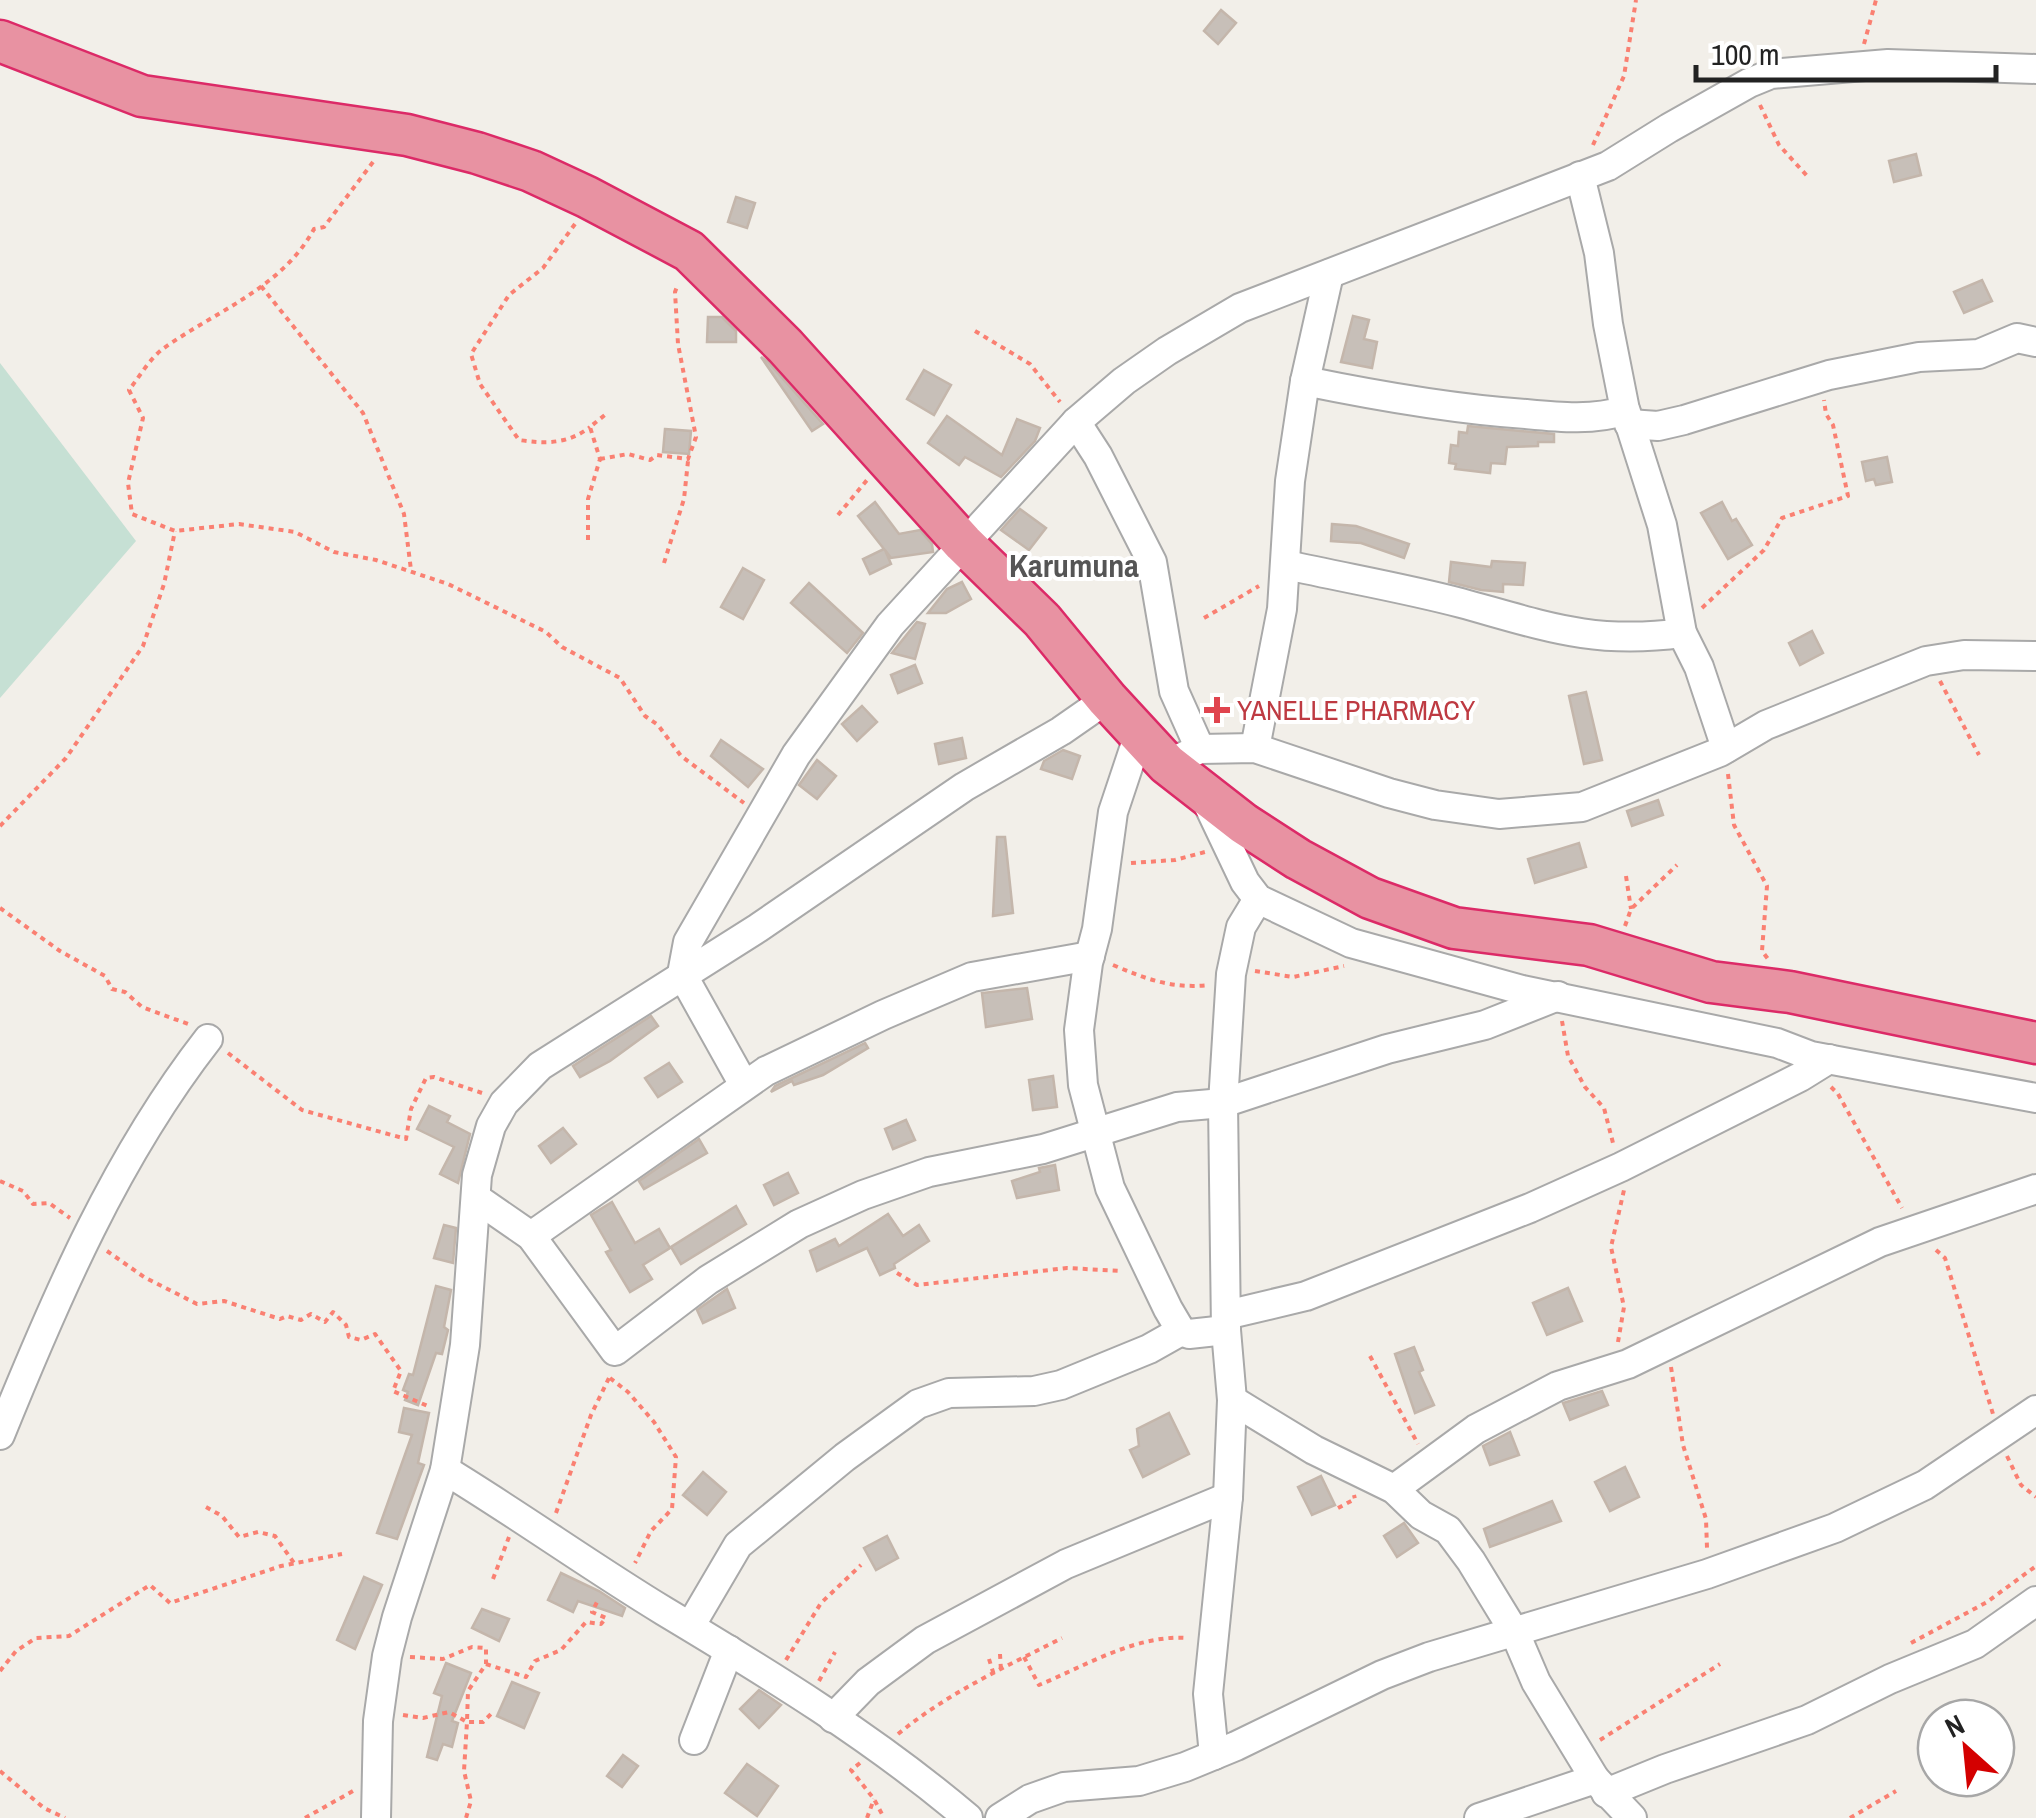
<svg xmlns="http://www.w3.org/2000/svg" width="2036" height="1818" font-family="'Archivo Narrow',sans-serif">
  <rect width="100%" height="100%" fill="#f2efe9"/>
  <path fill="#c6e0d4" d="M0 363 136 541 0 698Z"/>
  <g fill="#c7bfb8" stroke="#c4b6ab" stroke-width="2.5">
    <path d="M1221 10 1236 23 1218 44 1204 31Z"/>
    <path d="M1916 154 1921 175 1894 182 1889 161Z"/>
    <path d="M736 197 755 203 747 228 728 222Z"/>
    <path d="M1982 280 1992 301 1964 313 1954 292Z"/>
    <path d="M1353 316 1369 320 1364 339 1377 342 1372 368 1341 362Z"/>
    <path d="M708 317H722L736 331V342H707Z"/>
    <path d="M761 357 768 362 823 424 812 431Z"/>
    <path d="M924 370 951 385 934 415 907 399Z"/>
    <path d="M947 416 1002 455 1017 419 1040 428 1035 441 1001 477 965 457 959 465 928 443Z"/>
    <path d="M1468 426 1554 434V442H1538V446L1507 447 1505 464 1491 463 1490 473 1455 469 1456 464 1449 463 1451 445 1458 446 1459 432 1467 433Z"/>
    <path d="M665 429 691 431 689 454 663 452Z"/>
    <path d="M1887 457 1892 482 1876 485 1874 479 1866 481 1862 462Z"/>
    <path d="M875 502 899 534 920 530 932 544 933 552 891 558 885 550 891 564 870 574 863 559 884 549 858 516Z"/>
    <path d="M1722 502 1732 521 1736 519 1752 545 1728 559 1701 513Z"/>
    <path d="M1020 509 1046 528 1029 550 1001 530Z"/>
    <path d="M1332 524 1356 526 1409 544 1404 558 1361 543 1331 541Z"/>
    <path d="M1492 561 1525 563 1523 585 1503 584V592L1481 590 1449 582 1451 562 1491 567Z"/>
    <path d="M743 568 764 580 743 619 721 607Z"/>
    <path d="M962 582 971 599 946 613H928L947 589Z"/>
    <path d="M809 583 863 633 847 653 791 603Z"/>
    <path d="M917 622 925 624 915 659 892 653Z"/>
    <path d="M1812 631 1823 653 1800 665 1789 643Z"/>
    <path d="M915 665 922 683 898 693 891 675Z"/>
    <path d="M1586 692 1602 760 1584 764 1569 696Z"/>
    <path d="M862 706 877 722 857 741 842 724Z"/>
    <path d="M962 738 966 758 939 764 935 744Z"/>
    <path d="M721 740 763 769 748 787 711 756Z"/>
    <path d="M1063 750 1080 756 1072 779 1041 769 1044 761Z"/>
    <path d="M817 760 836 776 817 799 799 785Z"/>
    <path d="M1658 800 1663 815 1632 826 1627 811Z"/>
    <path d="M997 837H1005L1013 913 993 916Z"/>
    <path d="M1579 843 1586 867 1535 883 1528 859Z"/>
    <path d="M1027 988 1032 1019 986 1027 982 993Z"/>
    <path d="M651 1016 658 1026 610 1061 580 1077 573 1066Z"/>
    <path d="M865 1043 868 1048 823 1075 794 1085 792 1081 771 1092 775 1086Z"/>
    <path d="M669 1063 682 1082 658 1097 645 1078Z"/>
    <path d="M1053 1076 1057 1107 1033 1110 1029 1080Z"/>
    <path d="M429 1106 450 1116 447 1122 470 1134 458 1183 440 1174 454 1147 417 1129Z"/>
    <path d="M906 1120 915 1140 893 1149 885 1129Z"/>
    <path d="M563 1128 576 1144 551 1163 539 1146Z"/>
    <path d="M699 1139 707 1153 644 1189 639 1181Z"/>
    <path d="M1055 1165 1059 1190 1017 1198 1012 1181 1040 1172 1039 1168Z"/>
    <path d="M788 1173 798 1193 774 1205 764 1185Z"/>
    <path d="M612 1202 635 1243 659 1229 670 1248 643 1265 652 1279 630 1292 606 1252 611 1250 591 1215Z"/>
    <path d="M736 1206 746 1224 681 1264 671 1247Z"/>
    <path d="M888 1214 903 1236 919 1225 929 1241 894 1264 895 1268 880 1275 867 1248 817 1271 810 1251 835 1239 839 1246Z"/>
    <path d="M444 1225 456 1228 453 1263 434 1258Z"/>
    <path d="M436 1286 451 1290 444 1327 448 1330 442 1354 436 1353 418 1405 405 1400 408 1392 403 1390 409 1374 413 1375Z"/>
    <path d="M1568 1288 1582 1321 1547 1335 1533 1303Z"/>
    <path d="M727 1289 735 1308 703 1323 697 1310Z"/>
    <path d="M1414 1347 1423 1370 1419 1372 1434 1405 1415 1413 1395 1354Z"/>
    <path d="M1602 1391 1608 1405 1570 1420 1563 1403Z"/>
    <path d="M404 1408 429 1413 418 1463 424 1465 397 1539 377 1533 412 1435 399 1432Z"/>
    <path d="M1169 1413 1189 1454 1143 1477 1130 1450 1139 1446 1137 1429Z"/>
    <path d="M1510 1432 1519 1455 1490 1465 1483 1446Z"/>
    <path d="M1625 1467 1639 1497 1610 1511 1595 1482Z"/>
    <path d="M703 1472 726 1492 707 1515 683 1495Z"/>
    <path d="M1321 1476 1335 1505 1312 1515 1298 1487Z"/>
    <path d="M1552 1501 1561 1521 1490 1547 1484 1529Z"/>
    <path d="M1404 1523 1418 1543 1397 1557 1384 1536Z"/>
    <path d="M887 1536 898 1558 876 1570 864 1548Z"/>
    <path d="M561 1573 599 1591 625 1608 622 1616 578 1601 573 1612 548 1600Z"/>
    <path d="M364 1577 382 1585 355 1649 337 1640Z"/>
    <path d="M482 1609 509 1619 499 1641 472 1628Z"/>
    <path d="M446 1663 471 1673 452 1721 458 1723 452 1747 443 1744 437 1760 427 1757 442 1696 434 1693Z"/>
    <path d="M512 1682 539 1693 524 1728 497 1716Z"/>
    <path d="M759 1690 781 1705 759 1728 740 1709Z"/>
    <path d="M623 1755 638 1766 622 1787 607 1776Z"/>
    <path d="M747 1764 778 1786 757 1816 725 1793Z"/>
  </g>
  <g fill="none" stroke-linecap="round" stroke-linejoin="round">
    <defs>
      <g id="minor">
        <path d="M1305 381 1329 274"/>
        <path d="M1626 412 1662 525 1682 633 1699 667 1726 748"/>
        <path d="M1076 422 1098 456 1152 562 1174 691 1200 749"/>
        <path d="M1629 424 1658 426 1684 420 1829 375 1919 357 1979 354 2017 338 2036 342"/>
        <path d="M1287 565C1345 578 1404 588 1461 603 1545 626 1593 645 1682 633"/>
        <path d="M1140 731 1113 812 1097 929 1088 963 1079 1030 1083 1085 1110 1188 1168 1309 1181 1331 1189 1334 1226 1330"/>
        <path d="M1255 748 1282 609 1290 481 1305 381C1378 396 1451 409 1526 414 1557 417 1595 421 1625 410L1608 324 1599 253 1580 176"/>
        <path d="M1167 764 1200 749 1255 748 1389 793 1435 805 1499 814 1582 807 1720 752 1766 725 1926 661 1964 655 2036 656"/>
        <path d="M1205 798 1245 882 1258 899 1351 943 1522 990 1777 1043 1811 1056 2036 1098"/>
        <path d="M744 1085 682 974 688 942 796 755 890 625 1076 422 1124 381 1167 351 1240 308 1608 166 1669 128 1749 83 1771 74 1888 64 2036 69"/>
        <path d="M476 1198 531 1236 615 1351 708 1280 799 1224 863 1195 929 1172 1043 1149 1177 1107 1223 1103 1387 1049 1485 1025 1558 996"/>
        <path d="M531 1236 766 1071 883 1015 972 977 1090 956"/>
        <path d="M1226 1315 1306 1296 1530 1208 1621 1167 1800 1077 1829 1059"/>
        <path d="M1232 1400 1314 1450 1394 1489 1421 1515 1448 1530 1471 1561 1515 1633 1536 1682 1595 1779 1632 1818"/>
        <path d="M0 1435C56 1297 116 1157 208 1039"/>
        <path d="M445 1470C519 1515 590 1566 664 1611 769 1674 874 1738 968 1818"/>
        <path d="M1394 1489 1476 1429 1558 1386 1628 1364 1880 1242 2036 1189"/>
        <path d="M691 1625 738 1545 845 1457 918 1404 949 1393 1034 1391 1061 1385 1149 1349 1181 1331"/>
        <path d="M833 1718 868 1682 925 1640 1066 1564 1228 1497"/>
        <path d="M694 1740 729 1650"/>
        <path d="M1214 1755 1208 1694 1228 1497 1232 1400 1226 1330 1223 1103 1231 974 1241 927 1258 899"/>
        <path d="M1606 1793 1665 1769 1807 1720 1890 1679 1975 1644 2036 1601"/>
        <path d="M376 1818 378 1721 387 1656 397 1617 445 1470 465 1345 477 1175 491 1126 504 1103 540 1066 758 928 964 787 1061 731 1107 699"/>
        <path d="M1000 1818 1030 1799 1064 1787 1139 1781 1185 1767 1236 1746 1382 1675 1429 1657 1707 1574 1835 1528 1925 1485 2036 1410"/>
        <path d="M1479 1818 1595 1779"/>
      </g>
      <path id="highway" d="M0 41 142 96 407 135 477 153 531 171 587 197 689 251 785 346 963 543 1042 620 1107 699 1167 764 1244 824 1298 859 1370 898 1454 928 1589 945 1711 982 1790 992 2036 1043"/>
    </defs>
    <use href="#minor" stroke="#a9a9a9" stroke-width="32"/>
    <use href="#highway" stroke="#dc2a67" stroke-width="45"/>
    <g stroke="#fa8072" stroke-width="4" stroke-dasharray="5 5" stroke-linecap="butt">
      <path d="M1864 44 1876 0"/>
      <path d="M1760 105 1779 145 1808 177"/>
      <path d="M1593 145 1624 76 1636 0"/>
      <path d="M373 162 324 227 314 229C282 288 216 311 164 348 150 358 140 376 129 390L143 418 128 483 132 514 175 531 239 524 295 532 334 552 376 560 448 584 546 632 562 647 620 678 645 716 658 725 681 756 744 803"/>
      <path d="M575 224 543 268 509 295 471 354 480 384 519 440C546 444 568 444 590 427"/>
      <path d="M261 286 363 413 404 514 411 570"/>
      <path d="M975 331 1030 364 1060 402"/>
      <path d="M600 459 628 454 650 460 657 455 688 459 696 437 678 344 675 292 678 284"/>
      <path d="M838 515 867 480"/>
      <path d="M588 540V499L600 459 590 427 606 414"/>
      <path d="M664 563 684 499 688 461"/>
      <path d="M1702 608 1764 550 1782 518 1848 496 1833 425 1826 414 1824 400"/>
      <path d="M1204 618 1259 586"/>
      <path d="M1940 681 1979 755"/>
      <path d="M1728 774 1734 825 1767 886 1762 951 1768 959"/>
      <path d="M0 826 66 758 143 646 164 584 175 531"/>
      <path d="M1131 863 1175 860 1205 852"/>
      <path d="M1626 876 1631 909"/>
      <path d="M0 908 60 951 105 976 112 989 125 992 142 1007 188 1024"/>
      <path d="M1625 926 1631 909 1677 865"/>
      <path d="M1113 965C1146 979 1172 989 1209 985"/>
      <path d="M1255 971 1293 977 1344 966"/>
      <path d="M1562 1021 1568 1056 1585 1087 1604 1108 1613 1143"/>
      <path d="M228 1053 302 1110 406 1139 411 1109 426 1078 434 1077 482 1093"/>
      <path d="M1831 1087 1838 1094 1902 1208"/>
      <path d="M0 1181 23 1191 33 1204 49 1203 70 1218"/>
      <path d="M1936 1250 1945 1258 1993 1414"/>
      <path d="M107 1251 144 1277 197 1304 224 1301 280 1319 287 1316 301 1320 311 1314 325 1322 333 1312 346 1325 349 1337 361 1340 375 1334 401 1371 393 1391 430 1407"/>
      <path d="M897 1273 917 1285 1067 1268 1122 1271"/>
      <path d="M1618 1342 1624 1307 1611 1247 1624 1190"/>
      <path d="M1370 1356 1418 1444"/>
      <path d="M1671 1367 1683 1445 1706 1519 1707 1548"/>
      <path d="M610 1378 628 1392 654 1422 676 1457 672 1509 651 1531 635 1563"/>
      <path d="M2007 1456 2021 1485 2036 1497"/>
      <path d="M206 1507 222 1516 239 1537 258 1532 275 1536 294 1563"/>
      <path d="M1338 1508 1355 1499 1354 1495"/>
      <path d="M556 1513 591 1415 609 1378"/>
      <path d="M493 1579 509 1537"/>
      <path d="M1911 1643 1987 1602 2036 1566"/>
      <path d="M1000 1654 1001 1671"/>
      <path d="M410 1657 443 1659 472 1647 486 1648V1664L468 1691 467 1722H483L491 1714"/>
      <path d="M1024 1657 1039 1685C1085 1666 1137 1634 1188 1638"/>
      <path d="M989 1659 994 1675"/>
      <path d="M786 1660 821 1603 861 1565"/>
      <path d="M486 1664 526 1677 535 1661 561 1650 586 1622 601 1624 606 1618 592 1612 599 1598"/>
      <path d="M0 1671 16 1651 36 1638 69 1636 150 1585 170 1603 281 1566 342 1554"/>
      <path d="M819 1681 835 1652"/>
      <path d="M403 1715 423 1718 449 1712 467 1722 464 1771 471 1801 466 1818"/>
      <path d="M898 1734C948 1693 1005 1667 1062 1638"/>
      <path d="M1600 1740 1720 1664"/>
      <path d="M860 1763 851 1770 874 1799 884 1818"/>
      <path d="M0 1771 44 1808 65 1818"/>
      <path d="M305 1818 353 1791"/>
      <path d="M867 1818 874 1799"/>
      <path d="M1850 1818 1896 1791"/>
    </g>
    <use href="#minor" stroke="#fff" stroke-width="28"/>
    <use href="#highway" stroke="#e892a2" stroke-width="40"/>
  </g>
  <path fill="#e0444e" stroke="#fff" stroke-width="4" d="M1212 695h10v10h10v10h-10v10h-10v-10h-10v-10h10z"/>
  <g text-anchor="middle" stroke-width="8" stroke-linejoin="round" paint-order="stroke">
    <g font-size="28" fill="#be3a42" stroke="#fff" text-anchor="start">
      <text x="1237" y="720">YANELLE PHARMACY</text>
    </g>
    <g font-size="32" font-weight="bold" fill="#555" stroke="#fff">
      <text x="1074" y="577">Karumuna</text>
    </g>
  </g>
  <g transform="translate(1966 1748) rotate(333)"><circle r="48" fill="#ffffff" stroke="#a7a7a7" stroke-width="2.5"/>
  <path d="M0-8L18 38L0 25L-18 38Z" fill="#d40000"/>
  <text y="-15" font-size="28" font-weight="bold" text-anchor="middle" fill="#222222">N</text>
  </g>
  <path d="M1696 65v15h300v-15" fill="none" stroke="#222222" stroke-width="5"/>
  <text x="1711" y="65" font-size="30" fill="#222222" stroke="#ffffff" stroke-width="8" paint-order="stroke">100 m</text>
</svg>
